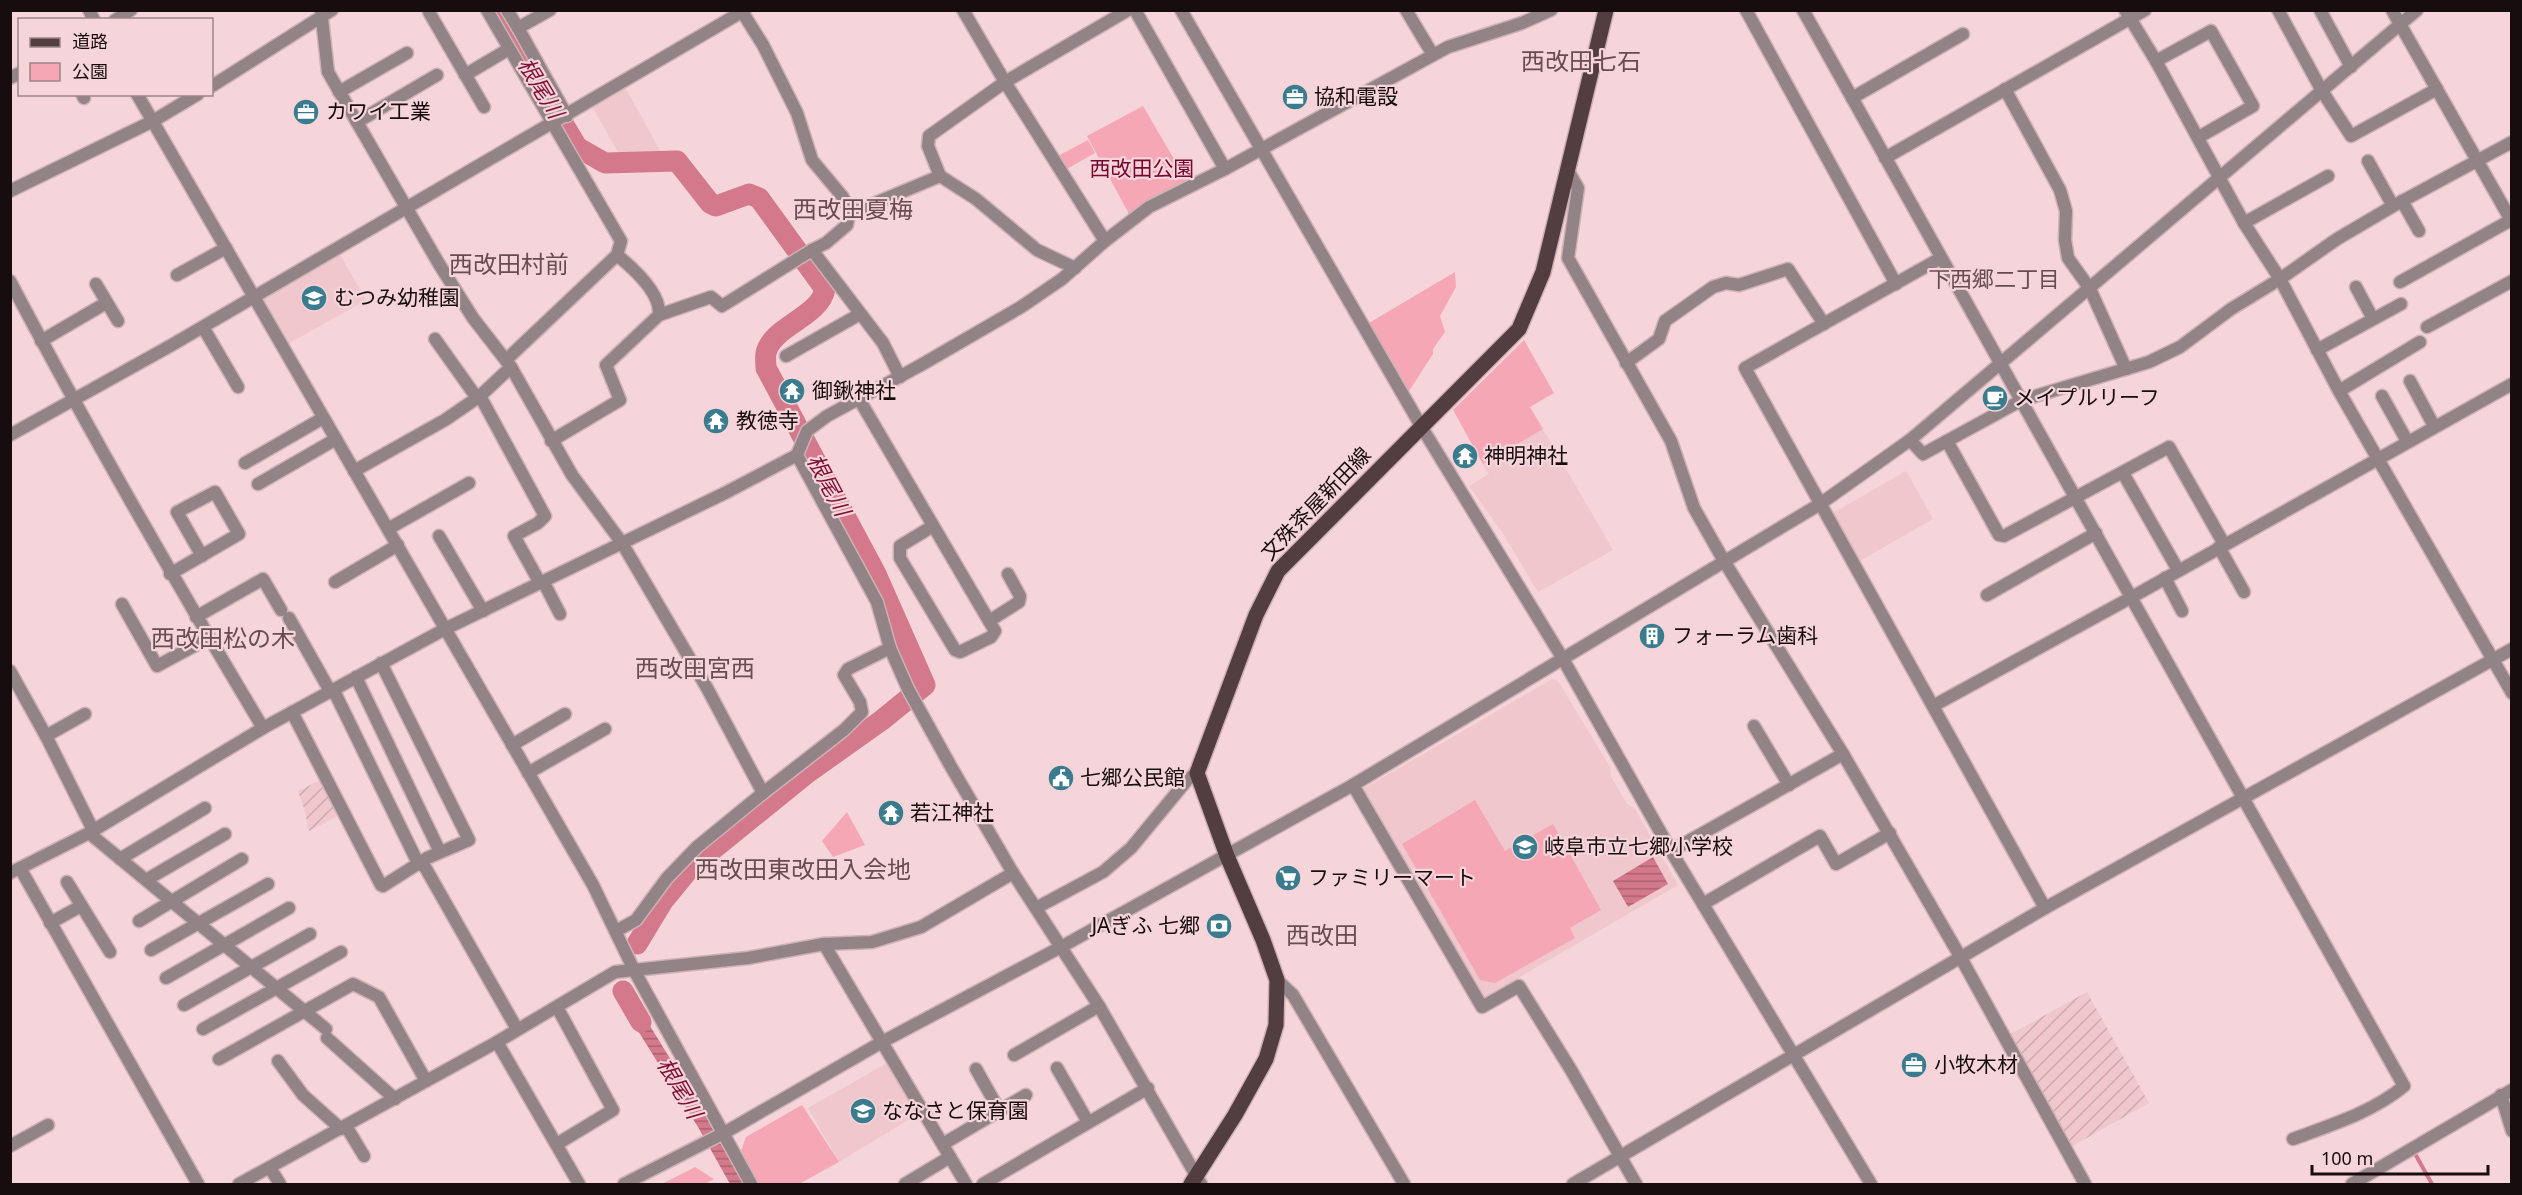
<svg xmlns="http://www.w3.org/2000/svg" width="2522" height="1195" font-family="'Noto Sans','Noto Sans JP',sans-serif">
  <defs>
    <pattern id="industrial-furrows" width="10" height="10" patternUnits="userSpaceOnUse" patternTransform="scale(1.5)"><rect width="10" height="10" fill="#efc7cd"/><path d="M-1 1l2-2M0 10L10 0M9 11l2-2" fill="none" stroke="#ccaaaf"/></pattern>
    <pattern id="water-rules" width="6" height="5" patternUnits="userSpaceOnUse" patternTransform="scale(1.5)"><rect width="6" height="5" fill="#d4798b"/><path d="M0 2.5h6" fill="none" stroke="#ab6270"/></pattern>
  </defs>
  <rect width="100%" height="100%" fill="#f5d5da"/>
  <g fill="#efc7cd">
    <path d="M625 87 663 156 623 161 592 106Z"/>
    <path d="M339 253 366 300 288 344 263 302 265 297Z"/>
    <path d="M1543 429 1613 550 1538 592 1502 532 1469 486 1489 474 1483 464Z"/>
    <path d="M1906 471 1933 519 1858 562 1831 514Z"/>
    <path d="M1552 679 1558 681 1610 767 1611 777 1627 804 1635 809 1678 885 1482 999 1362 792 1363 789Z"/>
    <path d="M889 1062 918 1114 839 1162 808 1108Z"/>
  </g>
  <g fill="url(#industrial-furrows)">
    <path d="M321 780 339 815 309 831 304 808 298 791Z"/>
    <path d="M2087 992 2149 1103 2069 1148 2007 1036Z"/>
  </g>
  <g fill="#f5a7b5">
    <path d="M1143 106 1188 183 1129 214 1087 136Z"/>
    <path d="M1088 140 1095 153 1065 170 1058 156Z"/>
    <path d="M1455 272 1456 287 1440 316 1445 332 1433 349V354L1409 391 1369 323Z"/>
    <path d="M1524 340 1554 393 1530 407 1543 429 1483 464 1453 410Z"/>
    <path d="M1475 800 1505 851 1553 824 1601 910 1570 928 1575 938 1495 983 1480 980 1402 844Z"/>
    <path d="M847 812 865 845 833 857 822 841Z"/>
    <path d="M802 1105 839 1162 799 1184H759L741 1151 746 1137Z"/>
    <path d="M695 1167 714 1179 705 1184H662Z"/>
  </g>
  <g fill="url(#water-rules)">
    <path d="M1653 857 1668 884 1628 907 1613 881Z"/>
    <path d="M631 995 706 1117 743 1184H730L698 1127 620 1002Z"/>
  </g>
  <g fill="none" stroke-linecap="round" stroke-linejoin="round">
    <path stroke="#d4798b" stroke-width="4" d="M2414 1152 2432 1184"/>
    <g stroke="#d4798b" stroke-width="21">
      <path d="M495 10 577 147 605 163 677 161 710 203 716 206 749 194 759 198 825 289C820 317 772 326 766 353 765 357 766 364 766 368L876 574 925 685 882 720 806 774 690 868 663 901 637 944"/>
      <path d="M623 991 641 1022"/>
    </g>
    <defs>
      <g id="minor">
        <path d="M89 10 94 20"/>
        <path d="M321 10 328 72 439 264 473 318 511 367 572 475 622 543 707 688 763 793 844 730 862 712 860 702 844 675 848 669 890 648"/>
        <path d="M487 10 621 241 617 255 506 360"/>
        <path d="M507 10 518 28"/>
        <path d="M550 10 518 28 567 116"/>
        <path d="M741 10 763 45 797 113 812 160 842 196 850 209 847 225 826 243 812 250 883 343 900 377"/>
        <path d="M963 10 1005 82 1105 241"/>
        <path d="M1135 10 1225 169"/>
        <path d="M1181 10 1421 426 1563 659 1671 851 1871 1184"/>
        <path d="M1406 10 1433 55"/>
        <path d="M1746 10 1896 284"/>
        <path d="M1803 10 2404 1086C2373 1112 2331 1125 2293 1139"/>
        <path d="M2125 10 2156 61 2244 223 2280 279 2339 391 2512 693"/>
        <path d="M2278 10 2322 91 2351 136 2437 89"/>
        <path d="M2320 10 2351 67"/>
        <path d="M2392 10 2512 222"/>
        <path d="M429 12 484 107"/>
        <path d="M115 20 131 10"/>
        <path d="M2156 61 2211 31 2253 106 2199 137"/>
        <path d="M465 75 509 49"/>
        <path d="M10 78 20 73"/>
        <path d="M212 86 332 10"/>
        <path d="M2005 89 2060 190 2066 211 2065 240 2068 258 2090 289 2126 369"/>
        <path d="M339 92 407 53"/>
        <path d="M82 94 84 98"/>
        <path d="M137 94 593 885 634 970 751 1184"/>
        <path d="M1852 98 1963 34"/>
        <path d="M357 122 437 75"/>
        <path d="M1885 158 2145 10"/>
        <path d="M2368 161 2393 206"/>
        <path d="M1567 169 1578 188 1568 258 1671 441 1694 508 1724 561 1843 754 1961 958 2085 1184"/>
        <path d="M940 176 928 146 929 136 1005 82 1128 10"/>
        <path d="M10 191 153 121 198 94"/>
        <path d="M2402 201 2419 231"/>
        <path d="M849 214 940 176 976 199 1037 250 1075 268"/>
        <path d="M2244 223 2328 176"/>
        <path d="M1941 258 1745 368 2045 908"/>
        <path d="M177 275 226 248"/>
        <path d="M10 281C90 433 175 581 263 728"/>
        <path d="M2400 282 2511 220"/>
        <path d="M96 284 118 321"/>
        <path d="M2356 287 2373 319"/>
        <path d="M659 315 711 297 722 306 812 250"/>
        <path d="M203 327 238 387"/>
        <path d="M2427 327 2512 281"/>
        <path d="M435 339 477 398"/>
        <path d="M41 341 106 303"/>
        <path d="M2317 350 2401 304"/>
        <path d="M786 356 860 314"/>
        <path d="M1626 363 1659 339 1665 321 1713 287 1726 283 1739 285 1788 269 1824 324"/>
        <path d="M2410 381 2434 426"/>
        <path d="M2339 391 2420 342"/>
        <path d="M480 396 545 516 538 523 514 536 540 583"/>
        <path d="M2382 396 2407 441"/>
        <path d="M859 399 989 621 1019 602 1020 596 1008 574"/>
        <path d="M10 435 170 346 745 10"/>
        <path d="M1910 440 1923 454 2022 400 2149 362 2180 347 2231 309 2280 279 2337 239 2393 206 2512 142"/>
        <path d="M551 441 620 400 606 365 659 315C661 293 633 268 617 255"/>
        <path d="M1947 441 1999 535 2004 536 2169 447 2224 544"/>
        <path d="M797 455 877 602 890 648 908 689 950 765 1013 873 1099 1006 1201 1184"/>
        <path d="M245 463 323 418"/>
        <path d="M354 471 445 420 480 396 511 367"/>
        <path d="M2123 473 2178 570"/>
        <path d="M258 484 336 439"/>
        <path d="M933 526 900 546V558L955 650 960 652 991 637 995 631 989 621"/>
        <path d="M388 529 469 483"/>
        <path d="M439 536 483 611"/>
        <path d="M2219 547 2244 592"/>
        <path d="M170 574 239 534 215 492 177 512 202 556"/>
        <path d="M2165 578 2182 611"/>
        <path d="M543 581 560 614"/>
        <path d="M335 582 398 545"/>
        <path d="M1987 595 2096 533"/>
        <path d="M122 604 157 666 209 638"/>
        <path d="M196 617 263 579 281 610"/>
        <path d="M289 618 330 691"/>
        <path d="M10 671 46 736 93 830"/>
        <path d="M356 677 440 852"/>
        <path d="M333 689 418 863 425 867 517 1029"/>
        <path d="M1933 706 2132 597 2512 384"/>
        <path d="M292 712 381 885 383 886 427 858 469 840 381 663"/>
        <path d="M1754 726 1789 785"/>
        <path d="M46 736 85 714"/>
        <path d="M512 745 565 714"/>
        <path d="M528 773 605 729"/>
        <path d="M1353 785 1482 1007 1519 986 1571 1070 1636 1184"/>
        <path d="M89 833 326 1029"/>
        <path d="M1671 851 1843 754"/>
        <path d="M120 859 205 808"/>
        <path d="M20 868 198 1184"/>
        <path d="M10 873 89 833 263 728 445 629 725 493 797 455 807 431 827 416 921 365 1021 307 1062 279 1105 241 1149 207 1225 169 1448 47 1522 23 1551 10"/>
        <path d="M146 880 225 834"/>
        <path d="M67 882 110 952"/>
        <path d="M1703 904 1820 836 1836 864 1890 833"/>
        <path d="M1036 908 1103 872 1131 848 1188 779 1197 773"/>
        <path d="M139 921 242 859"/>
        <path d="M50 923 81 906"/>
        <path d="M616 931 636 920 667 878 697 847 763 793"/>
        <path d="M824 944 966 1184"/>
        <path d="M151 950 268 884"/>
        <path d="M166 978 289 908"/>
        <path d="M1277 980 1293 995 1404 1184"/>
        <path d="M184 1005 310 934"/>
        <path d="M203 1029 341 952"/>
        <path d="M327 1038 395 1099"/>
        <path d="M497 1042 579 1184"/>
        <path d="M1014 1055 1099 1006"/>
        <path d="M219 1059 353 984 379 997 426 1081"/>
        <path d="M278 1061 303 1095 341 1129"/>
        <path d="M1057 1068 1088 1122"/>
        <path d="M976 1069 999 1110"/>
        <path d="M2501 1095 2512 1131"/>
        <path d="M346 1126 364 1156"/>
        <path d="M557 1144 613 1110 557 1007"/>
        <path d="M943 1144 1026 1095"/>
        <path d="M10 1146 48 1125"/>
        <path d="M270 1168 280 1184"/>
        <path d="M239 1184 497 1042 615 972 748 958 824 944 872 942 921 927 1013 873"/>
        <path d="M624 1184 724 1133 882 1042 1061 947 1353 785 1820 504 1910 440 2417 10"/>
        <path d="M905 1184 950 1157"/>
        <path d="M983 1184 1148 1088"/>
        <path d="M1573 1184 2045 908 2512 649"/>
        <path d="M2352 1184 2512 1090"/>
      </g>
      <path id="major" d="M1191 1184 1235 1115 1266 1059 1276 1025 1277 980 1263 940 1227 856 1197 773 1256 615 1278 571 1519 329 1543 272 1606 10"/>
    </defs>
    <use href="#minor" stroke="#cdb1b5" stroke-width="15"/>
    <use href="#major" stroke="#cdb1b5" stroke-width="18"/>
    <use href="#minor" stroke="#928486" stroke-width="12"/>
    <use href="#major" stroke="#523d40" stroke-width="15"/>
  </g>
  <defs>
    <symbol id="office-disc" viewBox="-11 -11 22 22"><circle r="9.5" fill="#3a7c8e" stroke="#f5d5da"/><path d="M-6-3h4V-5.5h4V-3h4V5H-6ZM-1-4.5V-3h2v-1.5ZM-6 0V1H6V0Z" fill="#fff"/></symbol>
    <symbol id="school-disc" viewBox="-11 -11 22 22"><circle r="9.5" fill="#3a7c8e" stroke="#f5d5da"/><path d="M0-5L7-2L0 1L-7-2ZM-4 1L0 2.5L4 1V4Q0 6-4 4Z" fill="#fff"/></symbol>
    <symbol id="temple-disc" viewBox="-11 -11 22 22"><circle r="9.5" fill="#3a7c8e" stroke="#f5d5da"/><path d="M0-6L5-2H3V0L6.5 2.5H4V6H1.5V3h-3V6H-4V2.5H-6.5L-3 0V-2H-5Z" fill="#fff"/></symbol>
    <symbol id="cafe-disc" viewBox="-11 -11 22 22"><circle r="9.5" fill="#3a7c8e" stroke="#f5d5da"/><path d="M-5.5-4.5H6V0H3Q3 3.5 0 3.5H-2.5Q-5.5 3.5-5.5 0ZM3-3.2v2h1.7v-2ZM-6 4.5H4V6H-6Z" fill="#fff"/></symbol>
    <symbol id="building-disc" viewBox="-11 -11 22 22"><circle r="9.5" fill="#3a7c8e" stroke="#f5d5da"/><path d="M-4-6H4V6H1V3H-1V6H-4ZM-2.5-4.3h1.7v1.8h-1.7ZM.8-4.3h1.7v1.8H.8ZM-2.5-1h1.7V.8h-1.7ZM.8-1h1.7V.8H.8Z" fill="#fff"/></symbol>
    <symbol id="civic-disc" viewBox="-11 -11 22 22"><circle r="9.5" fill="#3a7c8e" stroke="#f5d5da"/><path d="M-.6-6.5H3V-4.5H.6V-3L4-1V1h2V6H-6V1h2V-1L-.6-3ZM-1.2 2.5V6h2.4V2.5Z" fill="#fff"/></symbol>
    <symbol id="supermarket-disc" viewBox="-11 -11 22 22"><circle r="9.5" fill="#3a7c8e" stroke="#f5d5da"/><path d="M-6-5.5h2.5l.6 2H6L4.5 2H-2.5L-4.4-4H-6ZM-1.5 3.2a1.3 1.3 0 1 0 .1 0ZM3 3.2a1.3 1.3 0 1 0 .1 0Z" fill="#fff"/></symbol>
    <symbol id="bank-disc" viewBox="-11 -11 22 22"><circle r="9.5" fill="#3a7c8e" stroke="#f5d5da"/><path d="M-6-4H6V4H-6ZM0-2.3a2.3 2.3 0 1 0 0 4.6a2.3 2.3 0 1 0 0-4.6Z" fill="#fff"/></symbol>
  </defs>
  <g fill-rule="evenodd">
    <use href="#office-disc" x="1280" y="82" width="30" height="30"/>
    <use href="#office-disc" x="291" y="97" width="30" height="30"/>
    <use href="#school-disc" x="299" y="283" width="30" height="30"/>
    <use href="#temple-disc" x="777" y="376" width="30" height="30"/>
    <use href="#cafe-disc" x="1980" y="383" width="30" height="30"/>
    <use href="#temple-disc" x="701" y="406" width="30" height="30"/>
    <use href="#temple-disc" x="1450" y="441" width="30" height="30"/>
    <use href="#building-disc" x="1637" y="621" width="30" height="30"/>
    <use href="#civic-disc" x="1046" y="763" width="30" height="30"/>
    <use href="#temple-disc" x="876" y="798" width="30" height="30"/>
    <use href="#school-disc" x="1510" y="832" width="30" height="30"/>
    <use href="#supermarket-disc" x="1273" y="863" width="30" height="30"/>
    <use href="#bank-disc" x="1204" y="911" width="30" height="30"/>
    <use href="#office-disc" x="1899" y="1050" width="30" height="30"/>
    <use href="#school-disc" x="848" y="1096" width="30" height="30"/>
  </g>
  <g text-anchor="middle" stroke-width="4.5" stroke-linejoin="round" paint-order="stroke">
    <g font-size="21" fill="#170d0f" stroke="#f5d5da" text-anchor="start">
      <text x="1314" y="104">協和電設</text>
      <text x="326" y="119">カワイ工業</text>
      <text x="334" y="305">むつみ幼稚園</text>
      <text x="812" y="398">御鍬神社</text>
      <text x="2014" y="405">メイプルリーフ</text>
      <text x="736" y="428">教徳寺</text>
      <text x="1484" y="463">神明神社</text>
      <text x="1672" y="643">フォーラム歯科</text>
      <text x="1080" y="785">七郷公民館</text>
      <text x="910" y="820">若江神社</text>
      <text x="1544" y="854">岐阜市立七郷小学校</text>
      <text x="1308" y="885">ファミリーマート</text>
      <text x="1200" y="933" text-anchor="end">JAぎふ 七郷</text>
      <text x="1934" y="1072">小牧木材</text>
      <text x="882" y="1118">ななさと保育園</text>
    </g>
    <g font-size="21" fill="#770331" stroke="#f5d5da">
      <text x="1142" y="176">西改田公園</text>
    </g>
    <g font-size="21" fill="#170d0f" stroke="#f5d5da">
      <text transform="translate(1316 504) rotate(-46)" y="7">文殊茶屋新田線</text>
    </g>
    <g font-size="22" font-style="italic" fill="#7f1037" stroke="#f5d5da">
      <text transform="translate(541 88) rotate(59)" y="8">根尾川</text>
      <text transform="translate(829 485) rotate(62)" y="8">根尾川</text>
      <text transform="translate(680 1088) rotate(60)" y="8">根尾川</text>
    </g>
    <g font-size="22" fill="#674d51" stroke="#f5d5da">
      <text x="1994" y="287">下西郷二丁目</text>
    </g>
    <g font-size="24" fill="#674d51" stroke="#f5d5da">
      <text x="1581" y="70">西改田七石</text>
      <text x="853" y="218">西改田夏梅</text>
      <text x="509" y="273">西改田村前</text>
      <text x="223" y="647">西改田松の木</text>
      <text x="695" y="677">西改田宮西</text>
      <text x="803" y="878">西改田東改田入会地</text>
      <text x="1322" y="944">西改田</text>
    </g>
  </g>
  <rect width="2522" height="1195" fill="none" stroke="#170d0f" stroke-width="24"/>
  <rect x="18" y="18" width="195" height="78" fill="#f5d5da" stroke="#9c8589" stroke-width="1.5"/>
  <rect x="30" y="38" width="30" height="9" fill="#523d40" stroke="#9c8589" stroke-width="1.5"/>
  <text x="72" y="48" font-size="18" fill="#170d0f">道路</text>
  <rect x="30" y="63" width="30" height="18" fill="#f5a7b5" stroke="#9c8589" stroke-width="1.5"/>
  <text x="72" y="78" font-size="18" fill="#170d0f">公園</text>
  <path d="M2312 1165v9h176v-9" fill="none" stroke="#170d0f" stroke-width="3"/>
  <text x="2321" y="1165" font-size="18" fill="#170d0f" stroke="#f5d5da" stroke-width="4.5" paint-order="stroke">100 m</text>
</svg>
